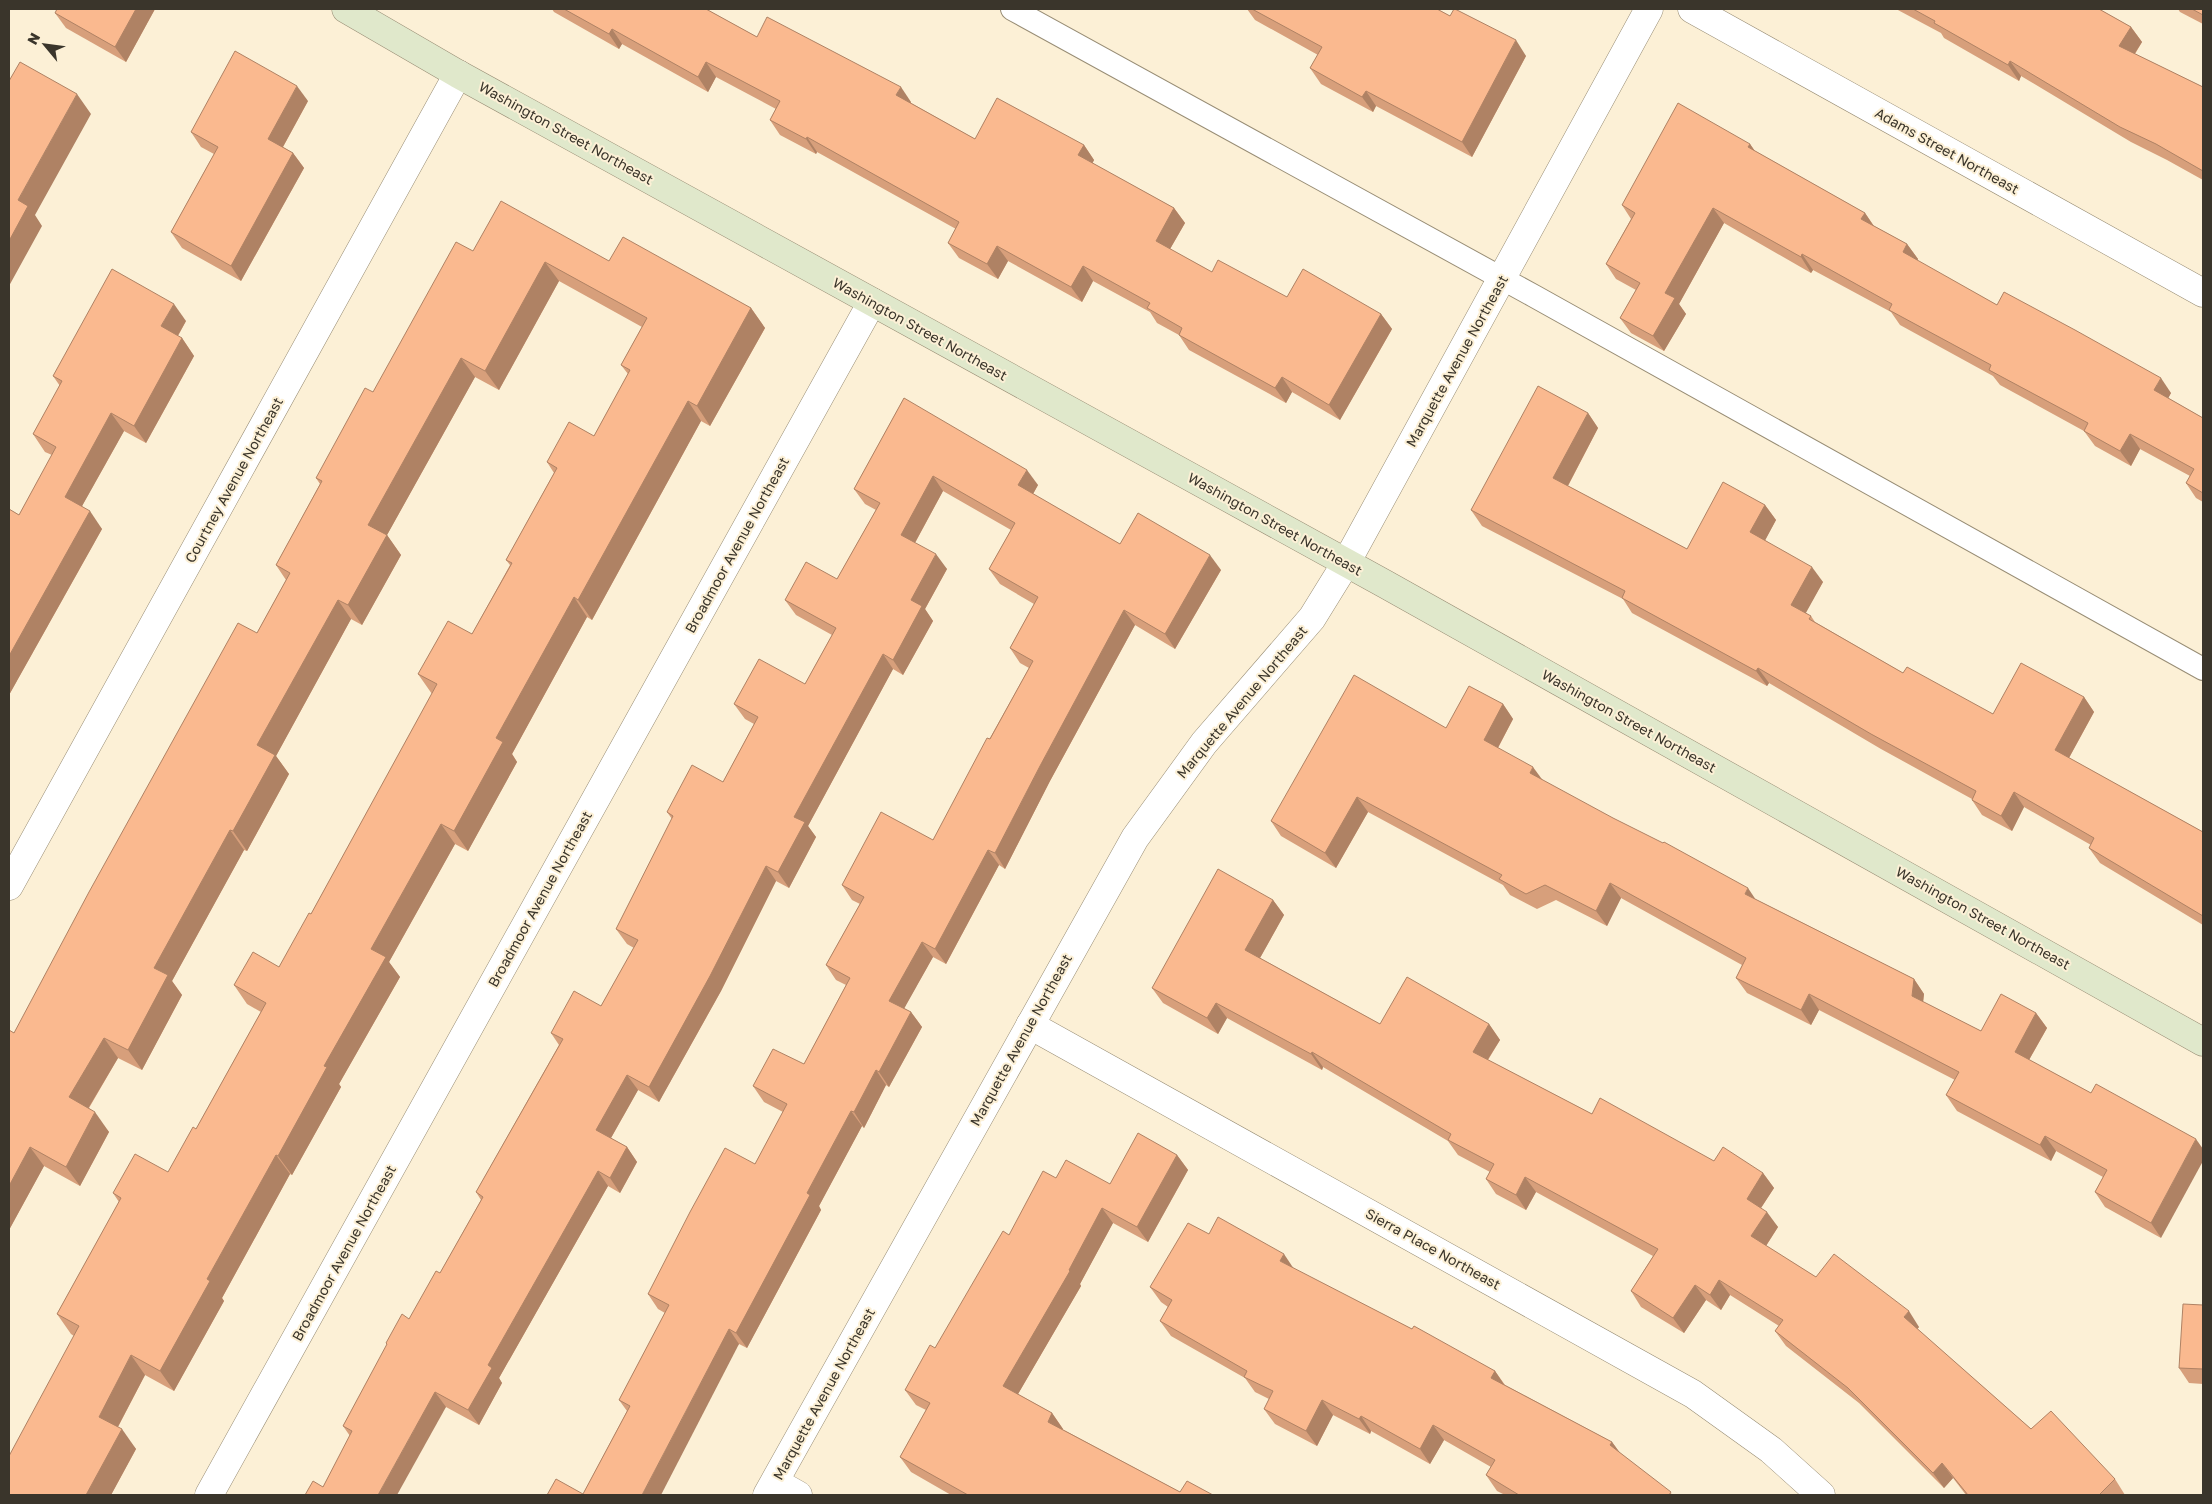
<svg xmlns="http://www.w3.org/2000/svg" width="2212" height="1504" font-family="'Golos Text',sans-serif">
  <rect width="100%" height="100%" fill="#fcf0d6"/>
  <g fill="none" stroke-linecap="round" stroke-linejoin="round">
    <defs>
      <path id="lane" d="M1012 9 1534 296 2203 669"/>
      <g id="street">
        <path d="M1692 9 2203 293"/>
        <path d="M9 886 458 74"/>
        <path d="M1030 1025 1693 1394 1771 1450 1821 1495"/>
        <path d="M775 1482 798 1495"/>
        <path d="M209 1495 872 302"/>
        <path d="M767 1495 1135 838 1204 743 1312 618 1346 563 1649 9"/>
      </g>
      <path id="secondary" d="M346 9 458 74 1385 584 2203 1042"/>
    </defs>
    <use href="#lane" stroke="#988d75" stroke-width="24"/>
    <use href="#street" stroke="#988d75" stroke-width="29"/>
    <use href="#secondary" stroke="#988d75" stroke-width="29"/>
    <use href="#lane" stroke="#fff" stroke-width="22"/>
    <use href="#street" stroke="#fff" stroke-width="28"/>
    <use href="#secondary" stroke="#e0e8cb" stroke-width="28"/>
  </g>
  <g fill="#d79f7b">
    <path d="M155 9 126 62 66 28 55 13Z"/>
    <path d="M552 9H706L757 37 911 102V103L975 139 1084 145 1094 160 1092 163 1174 208 1185 223 1170 249 1212 272 1287 297 1381 314 1392 329 1340 420 1292 392 1286 403 1189 350 1179 335 1157 323 1150 312 1093 281 1082 302 1008 261 998 279 959 258 948 243 956 229 817 152 816 154 780 135 770 120 776 109 716 77 708 92 622 44 619 49 554 12Z"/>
    <path d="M1247 9H1437L1526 56 1472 157 1376 106 1373 112 1321 84 1310 68 1318 55 1255 20Z"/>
    <path d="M1896 9H2099L2131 27 2142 42 2135 54 2203 87V180L2167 160 2131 142 2021 76 2019 81 1944 38 1941 33Z"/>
    <path d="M2178 9H2203V24L2180 12Z"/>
    <path d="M308 101 283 147 293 153 304 168 241 281 182 248 171 232 214 154 201 147 191 132Z"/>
    <path d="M1750 144 1755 151 1865 213 1874 226 1907 244 1918 259 1917 261 1997 305 2171 393 2168 398 2203 418V502L2196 498 2186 483 2190 476 2140 449 2131 466 2095 446 2084 431 2000 385 1993 376 1900 325 1891 312 1813 270 1811 273 1724 223 1679 304 1686 314 1664 351 1631 333 1620 318 1636 290 1616 279 1606 264 1631 219 1622 205Z"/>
    <path d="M473 251 609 261 751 308 765 328 710 426 701 421 592 620 587 617 512 754 517 762 468 851 455 844 389 962 400 977 339 1084 341 1087 292 1175 290 1174 222 1298 224 1301 174 1391 145 1375 118 1427 136 1449 111 1495H9L74 1336 71 1334 57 1314 119 1202 113 1193 168 1172 196 1129 261 1012 247 1004 234 985 279 967 311 914 432 694 418 674 472 634 510 565 506 560 554 473 547 462 594 436 628 374 621 365 642 327 559 281 499 390 475 377 387 535 401 555 362 625 351 619 276 756 289 774 247 851 244 850 172 981 182 995 142 1070 118 1058 89 1108 109 1132 80 1186 44 1166 9 1230V1030L14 1033 257 633 286 580 276 565 320 484 316 478 373 392Z"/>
    <path d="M186 321 178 336 182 338 194 356 146 443 124 431 82 506 102 529 9 695V509L19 515 52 455 45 452 33 434 60 386 53 376Z"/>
    <path d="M904 398 1038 485 1033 494 1120 544 1221 570 1175 649 1135 625 1050 781 1005 869 999 865 946 964 933 957 904 1008 911 1012 922 1027 889 1087 886 1085 864 1128 862 1126 819 1206 821 1210 747 1348 739 1344 583 1494 627 1411 619 1400 665 1313 658 1309 648 1294 755 1164 783 1112 764 1102 753 1086 804 1064 846 985 836 980 826 965 860 904 852 900 842 885 933 840 1029 668 1020 663 1010 648 1034 604 1000 584 989 569 1011 530 943 491 915 543 947 569 925 609 933 621 903 675 893 669 808 826 816 837 789 888 776 881 721 991 659 1102 638 1090 611 1138 627 1147 637 1162 620 1193 608 1186 499 1378 502 1383 479 1425 446 1407 323 1487 350 1436 343 1426 387 1345 386 1343 409 1319 440 1273 481 1200 476 1192 559 1045 551 1033 601 1006 634 948 627 944 616 929 672 819 667 812 723 782 754 724 745 719 734 704 805 684 832 635 796 615 785 600 837 579 876 510 865 504 854 489Z"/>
    <path d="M1588 413 1598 428 1568 486 1687 549 1765 505 1776 520 1765 540 1823 582 1805 613 1811 616 1815 622 1903 673 1993 714 2084 697 2094 712 2069 758 2203 832V925L2100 863 2089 848 2091 845 2024 807 2012 831 1982 815 1972 800V799L1881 749 1769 683 1767 686 1632 613 1623 599 1482 526 1471 510Z"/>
    <path d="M1503 704 1513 719 1498 748 1542 780 1755 899 1914 979 1924 994 1923 1002 1981 1031 2036 1013 2047 1028 2029 1060 2091 1093 2161 1238 2105 1207 2095 1192 2103 1177 2056 1151 2051 1161 1957 1111 1946 1095 1955 1080 1819 1010 1811 1025 1747 993 1736 978 1742 965 1621 898 1607 926 1556 900 1537 909 1510 895 1503 885 1368 812 1336 868 1281 836 1271 821 1446 728Z"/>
    <path d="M1273 900 1284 915 1260 958 1380 1024H1489L1500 1040 1488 1060 1592 1114 1714 1161 1763 1173 1774 1188 1761 1208 1778 1227 1766 1246 1816 1277 1919 1327 1917 1329 2031 1429 2115 1479 2125 1495H1966L1953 1478 1944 1488 1859 1403 1786 1346 1775 1331 1779 1326 1730 1295 1721 1310 1706 1300 1684 1333 1641 1307 1631 1291 1653 1256 1536 1192 1526 1210 1496 1194 1486 1179 1490 1172 1458 1155 1448 1141 1323 1067 1322 1070 1227 1018 1218 1034 1163 1003 1152 988Z"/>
    <path d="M1177 1155 1188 1170 1148 1242 1113 1223 1080 1284 1081 1286 1018 1394 1052 1413 1063 1429H1062L1180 1492 1213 1495H951L911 1472 900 1457 926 1410 916 1405 905 1390 935 1348 1009 1235 1056 1178 1110 1184Z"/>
    <path d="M1294 1269 1495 1371 1505 1385 1612 1442 1620 1453 1673 1495H1505L1497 1491 1486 1475 1491 1467 1444 1440 1430 1464 1371 1431 1370 1434 1333 1415 1317 1446 1275 1424 1264 1409 1269 1399 1255 1392 1245 1378 1171 1336 1160 1321 1168 1307 1161 1302 1150 1287Z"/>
    <path d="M2203 1305V1384L2189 1383 2179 1368Z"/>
  </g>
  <g fill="#af8264">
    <path d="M136 9H155L126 62 115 47Z"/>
    <path d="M2131 27 2142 42 2130 61 2119 46Z"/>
    <path d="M612 29 622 44 619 49 609 34Z"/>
    <path d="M1516 40 1526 56 1472 157 1462 142Z"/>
    <path d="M2010 61 2021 76 2019 81 2008 65Z"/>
    <path d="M706 62 716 77 708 92 698 77Z"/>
    <path d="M297 86 308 101 279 154 268 139Z"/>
    <path d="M901 87 911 102 907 110 896 95Z"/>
    <path d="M1366 91 1376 106 1373 112 1362 97Z"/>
    <path d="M77 94 91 114 35 215 42 226 9 286V241L18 200Z"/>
    <path d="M807 137 817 152 816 154 806 139Z"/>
    <path d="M1750 144 1760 159 1748 147Z"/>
    <path d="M1084 145 1094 160 1089 171 1078 155Z"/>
    <path d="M293 153 304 168 241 281 231 266Z"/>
    <path d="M1174 208 1185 223 1166 256 1156 241Z"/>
    <path d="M1713 208 1724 223 1679 304 1686 314 1664 351 1653 336 1665 293Z"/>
    <path d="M1865 213 1875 228 1861 219Z"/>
    <path d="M1907 244 1918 259 1913 268 1903 252Z"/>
    <path d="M997 246 1008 261 998 279 987 264Z"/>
    <path d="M1802 254 1813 270 1811 273 1801 257Z"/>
    <path d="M545 262 559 281 499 390 485 371Z"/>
    <path d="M1083 266 1093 281 1082 302 1071 287Z"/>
    <path d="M174 304 186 321 173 344 161 326Z"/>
    <path d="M751 308 765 328 710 426 697 406Z"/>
    <path d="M1381 314 1392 329 1340 420 1329 405Z"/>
    <path d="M182 338 194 356 146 443 134 426Z"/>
    <path d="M461 358 475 377 387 535 401 555 362 625 348 605 368 525Z"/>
    <path d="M1282 377 1292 392 1286 403 1275 388Z"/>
    <path d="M2161 378 2171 393 2164 406 2154 390Z"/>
    <path d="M688 401 701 421 592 620 578 600Z"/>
    <path d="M111 413 124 431 77 515 65 497Z"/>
    <path d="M1588 413 1598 428 1564 493 1553 478Z"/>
    <path d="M2130 434 2140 449 2131 466 2120 451Z"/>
    <path d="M1027 470 1038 485 1029 501 1018 485Z"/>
    <path d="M933 476 943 491 911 550 901 535Z"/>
    <path d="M1765 505 1776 520 1761 548 1750 532Z"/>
    <path d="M90 511 102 529 9 695V656Z"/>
    <path d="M936 554 947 569 925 609 933 621 903 675 893 660 911 600Z"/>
    <path d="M1210 555 1221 570 1175 649 1165 634Z"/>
    <path d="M1812 567 1823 582 1802 620 1791 605Z"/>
    <path d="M574 597 587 617 512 754 517 762 468 851 454 831 496 738Z"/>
    <path d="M338 600 351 619 276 756 289 774 247 851 233 831 257 745Z"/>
    <path d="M1124 610 1135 625 1050 781 1005 869 995 853 1040 766Z"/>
    <path d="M883 654 893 669 808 826 816 837 789 888 778 872 794 817Z"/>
    <path d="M1758 668 1769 683 1767 686 1756 671Z"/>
    <path d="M2084 697 2094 712 2065 765 2055 750Z"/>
    <path d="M1503 704 1513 719 1494 755 1484 740Z"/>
    <path d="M1533 767 1544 782 1530 773Z"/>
    <path d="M2014 792 2024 807 2012 831 2001 816Z"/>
    <path d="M1357 797 1368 812 1336 868 1325 853Z"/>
    <path d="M441 824 455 844 389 962 400 977 339 1084 341 1087 292 1175 278 1156 324 1066 371 949Z"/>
    <path d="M230 830 244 850 172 981 182 995 142 1070 128 1050 154 968Z"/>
    <path d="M988 850 999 865 946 964 935 949Z"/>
    <path d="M766 866 776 881 721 991 659 1102 649 1087Z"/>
    <path d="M1610 883 1621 898 1607 926 1596 911Z"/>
    <path d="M1748 888 1758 903 1745 894Z"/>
    <path d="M1273 900 1284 915 1256 965 1245 950Z"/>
    <path d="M922 942 933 957 900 1016 889 1001Z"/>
    <path d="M1914 979 1924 994 1922 1011 1912 996Z"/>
    <path d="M1809 994 1819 1010 1811 1025 1801 1010Z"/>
    <path d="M1216 1003 1227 1018 1218 1034 1207 1018Z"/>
    <path d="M911 1012 922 1027 889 1087 879 1072Z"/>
    <path d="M2036 1013 2047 1028 2025 1067 2015 1052Z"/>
    <path d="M1489 1024 1500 1040 1483 1067 1473 1052Z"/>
    <path d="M104 1038 118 1058 83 1117 69 1097Z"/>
    <path d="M1312 1052 1323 1067 1322 1070 1311 1054Z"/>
    <path d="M876 1070 886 1085 864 1128 854 1112Z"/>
    <path d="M627 1075 638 1090 607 1145 596 1130Z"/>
    <path d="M851 1111 862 1126 819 1206 821 1210 747 1348 736 1333 807 1193Z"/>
    <path d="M95 1112 109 1132 80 1186 66 1167Z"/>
    <path d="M2045 1136 2056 1151 2051 1161 2040 1145Z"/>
    <path d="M2196 1139 2203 1149V1161L2161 1238 2151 1223Z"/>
    <path d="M30 1147 44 1166 9 1230V1186Z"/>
    <path d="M627 1147 637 1162 620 1193 610 1178Z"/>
    <path d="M276 1155 290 1174 222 1298 224 1301 174 1391 160 1371 207 1279Z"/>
    <path d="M1177 1155 1188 1170 1148 1242 1137 1227Z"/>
    <path d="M598 1171 608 1186 499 1378 502 1383 479 1425 468 1410 488 1365Z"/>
    <path d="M1763 1173 1774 1188 1757 1214 1747 1199Z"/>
    <path d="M1525 1177 1536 1192 1526 1210 1516 1195Z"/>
    <path d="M1102 1208 1113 1223 1080 1284 1081 1286 1014 1401 1003 1386 1069 1270Z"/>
    <path d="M1767 1212 1778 1227 1762 1252 1751 1236Z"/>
    <path d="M1284 1254 1294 1269 1280 1261Z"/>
    <path d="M1719 1280 1730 1295 1721 1310 1710 1295Z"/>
    <path d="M1695 1285 1706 1300 1684 1333 1673 1318Z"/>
    <path d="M1909 1311 1919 1327 1915 1332 1904 1317Z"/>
    <path d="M729 1329 739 1344 661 1495H642Z"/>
    <path d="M131 1355 145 1375 113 1436 99 1417Z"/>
    <path d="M1495 1371 1505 1386 1491 1378Z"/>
    <path d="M435 1392 446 1407 397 1495H378Z"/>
    <path d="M1322 1400 1333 1415 1317 1446 1306 1431Z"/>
    <path d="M1052 1413 1063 1429 1058 1437 1048 1422Z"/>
    <path d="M1361 1416 1371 1431 1370 1434 1359 1419Z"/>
    <path d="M1433 1425 1444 1440 1430 1464 1420 1449Z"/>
    <path d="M122 1429 136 1449 111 1495H86Z"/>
    <path d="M1612 1442 1623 1457 1610 1445Z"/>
    <path d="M1942 1463 1953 1478 1944 1488 1933 1473Z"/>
  </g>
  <g fill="#fab98f" stroke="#af8264">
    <path d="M57 9H136L115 47 55 13Z"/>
    <path d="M564 9H706L757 37 767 17 901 87 896 95 975 139 997 98 1084 145 1078 155 1174 208 1156 241 1212 272 1218 260 1287 297 1303 269 1381 314 1329 405 1282 377 1275 388 1179 335 1182 328 1147 308 1150 303 1083 266 1071 287 997 246 987 264 948 243 959 222 807 137 806 139 770 120 780 101 706 62 698 77 612 29 609 34Z"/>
    <path d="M1252 9H1437L1450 16 1454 9H1455L1516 40 1462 142 1366 91 1362 97 1310 68 1322 47Z"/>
    <path d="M1913 9H2099L2131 27 2119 46 2203 87V171L2156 144 2120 127 2010 61 2008 65 1934 23 1935 21Z"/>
    <path d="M2192 9H2203V15Z"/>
    <path d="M235 51 297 86 268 139 293 153 231 266 171 232 218 147 191 132Z"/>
    <path d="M20 62 77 94 18 200 28 206 9 241V81Z"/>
    <path d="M1678 103 1750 144 1748 147 1865 213 1861 219 1907 244 1903 252 1997 305 2004 292 2075 330 2161 378 2154 390 2203 418V493L2186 483 2194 469 2130 434 2120 451 2084 431 2088 423 1989 370 1991 365 1889 310 1892 304 1802 254 1801 257 1713 208 1665 293 1675 298 1653 336 1620 318 1640 283 1606 264 1635 213 1622 205Z"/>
    <path d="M501 201 609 261 623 237 751 308 697 406 688 401 578 600 574 597 496 738 503 742 454 831 441 824 371 949 386 957 324 1066 327 1067 278 1156 276 1155 207 1279 210 1281 160 1371 131 1355 99 1417 122 1429 86 1495H9V1456L79 1326 57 1314 121 1198 113 1193 135 1154 168 1172 193 1127 196 1129 266 1003 234 985 253 952 279 967 309 913 311 914 437 684 418 674 448 621 472 634 512 563 506 560 557 468 547 462 569 422 594 436 630 370 621 365 647 318 545 262 485 371 461 358 368 525 387 535 348 605 338 600 257 745 275 755 233 831 230 830 154 968 168 975 128 1050 104 1038 69 1097 95 1112 66 1167 30 1147 9 1186V1030L14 1033 89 892 238 623 257 633 290 573 276 565 322 481 316 478 365 388 373 392 456 242 473 251Z"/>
    <path d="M112 269 174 304 161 326 182 338 134 426 111 413 65 497 90 511 9 656V509L19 515 56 447 33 434 62 381 53 376Z"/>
    <path d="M1538 386 1588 413 1553 478 1687 549 1723 482 1765 505 1750 532 1812 567 1791 605 1811 616 1809 619 1903 673 1907 667 1993 714 2021 663 2084 697 2055 750 2203 832V916L2089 848 2094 838 2014 792 2001 816 1972 800 1976 791 1871 734 1758 668 1756 671 1622 598 1625 591 1471 510Z"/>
    <path d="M904 398 1027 470 1018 485 1120 544 1138 513 1210 555 1165 634 1124 610 1040 766 995 853 988 850 935 949 922 942 889 1001 911 1012 879 1072 876 1070 854 1112 851 1111 807 1193 810 1195 736 1333 729 1329 642 1495H547L556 1479 583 1494 630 1406 619 1400 669 1305 648 1294 690 1212 725 1148 755 1164 787 1104 753 1086 773 1049 804 1064 850 978 826 965 864 897 842 885 881 812 933 840 987 738 990 739 1033 661 1010 648 1038 597 989 569 1015 523 933 476 901 535 936 554 911 600 922 606 893 660 883 654 794 817 805 822 778 872 766 866 710 976 649 1087 627 1075 596 1130 627 1147 610 1178 598 1171 488 1365 492 1368 468 1410 435 1392 378 1495H305L313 1481 323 1487 352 1431 343 1426 387 1344 386 1343 402 1314 409 1319 436 1271 440 1273 483 1197 476 1192 563 1039 551 1033 574 991 601 1006 638 940 616 929 673 816 667 812 692 765 723 782 758 717 734 704 759 659 805 684 836 628 785 600 806 562 837 579 880 503 854 489Z"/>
    <path d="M1354 675 1446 728 1469 686 1503 704 1484 740 1533 767 1530 773 1613 818 1663 843 1664 842 1748 888 1745 894 1914 979 1912 996 1981 1031 2001 994 2036 1013 2015 1052 2091 1093 2096 1084 2196 1139 2151 1223 2095 1192 2107 1170 2045 1136 2040 1145 1946 1095 1959 1072 1809 994 1801 1010 1736 978 1746 958 1610 883 1596 911 1545 885 1526 894 1499 879 1502 875 1357 797 1325 853 1271 821Z"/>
    <path d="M1218 869 1273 900 1245 950 1380 1024 1407 977 1489 1024 1473 1052 1592 1114 1600 1098 1714 1161 1723 1147 1763 1173 1747 1199 1767 1212 1751 1236 1816 1277 1834 1254 1909 1311 1904 1317 2031 1429 2051 1411 2115 1479 2099 1495H1968L1942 1463 1933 1473 1848 1388 1775 1331 1783 1320 1719 1280 1710 1295 1695 1285 1673 1318 1631 1291 1658 1249 1525 1177 1516 1195 1486 1179 1494 1164 1448 1140 1451 1134 1312 1052 1311 1054 1216 1003 1207 1018 1152 988Z"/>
    <path d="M1138 1133 1177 1155 1137 1227 1102 1208 1069 1270 1070 1271 1003 1386 1052 1413 1048 1422 1180 1492 1187 1481 1213 1495H968L900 1457 930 1403 905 1390 930 1345 935 1348 1003 1231 1009 1235 1043 1171 1056 1178 1066 1160 1110 1184Z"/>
    <path d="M1218 1217 1284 1254 1280 1261 1412 1329 1414 1326 1495 1371 1491 1378 1612 1442 1610 1445 1671 1492 1669 1495H1519L1486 1475 1495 1460 1433 1425 1420 1449 1361 1416 1359 1419 1322 1400 1306 1431 1264 1409 1273 1391 1244 1377 1247 1371 1160 1321 1172 1300 1150 1287 1188 1223 1209 1234Z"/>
    <path d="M2183 1304 2203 1305V1369L2179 1368Z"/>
  </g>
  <g text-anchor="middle" stroke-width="4" stroke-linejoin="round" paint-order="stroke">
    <g font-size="14" fill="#3a352b" stroke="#fcf0d6">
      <text transform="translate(566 133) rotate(29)" y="5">Washington Street Northeast</text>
      <text transform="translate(1947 151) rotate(29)" y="5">Adams Street Northeast</text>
      <text transform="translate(920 329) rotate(29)" y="5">Washington Street Northeast</text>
      <text transform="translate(1457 361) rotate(-61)" y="5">Marquette Avenue Northeast</text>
      <text transform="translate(234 480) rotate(-61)" y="5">Courtney Avenue Northeast</text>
      <text transform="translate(1275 524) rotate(29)" y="5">Washington Street Northeast</text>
      <text transform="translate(737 545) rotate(-61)" y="5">Broadmoor Avenue Northeast</text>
      <text transform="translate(1242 702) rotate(-50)" y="5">Marquette Avenue Northeast</text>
      <text transform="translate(1629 721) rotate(29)" y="5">Washington Street Northeast</text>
      <text transform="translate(540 899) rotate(-61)" y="5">Broadmoor Avenue Northeast</text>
      <text transform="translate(1983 918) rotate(29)" y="5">Washington Street Northeast</text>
      <text transform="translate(1021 1040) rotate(-61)" y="5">Marquette Avenue Northeast</text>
      <text transform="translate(1433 1249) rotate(29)" y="5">Sierra Place Northeast</text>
      <text transform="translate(344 1253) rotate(-61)" y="5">Broadmoor Avenue Northeast</text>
      <text transform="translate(824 1394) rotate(-61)" y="5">Marquette Avenue Northeast</text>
    </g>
  </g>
  <rect width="2212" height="1504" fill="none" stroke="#3a352b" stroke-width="20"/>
  <g transform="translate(45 45) rotate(299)" stroke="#fcf0d6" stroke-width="4" paint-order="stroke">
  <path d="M0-4L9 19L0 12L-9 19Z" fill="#3a352b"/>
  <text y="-8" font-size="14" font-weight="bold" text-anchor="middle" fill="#3a352b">N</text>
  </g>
</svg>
